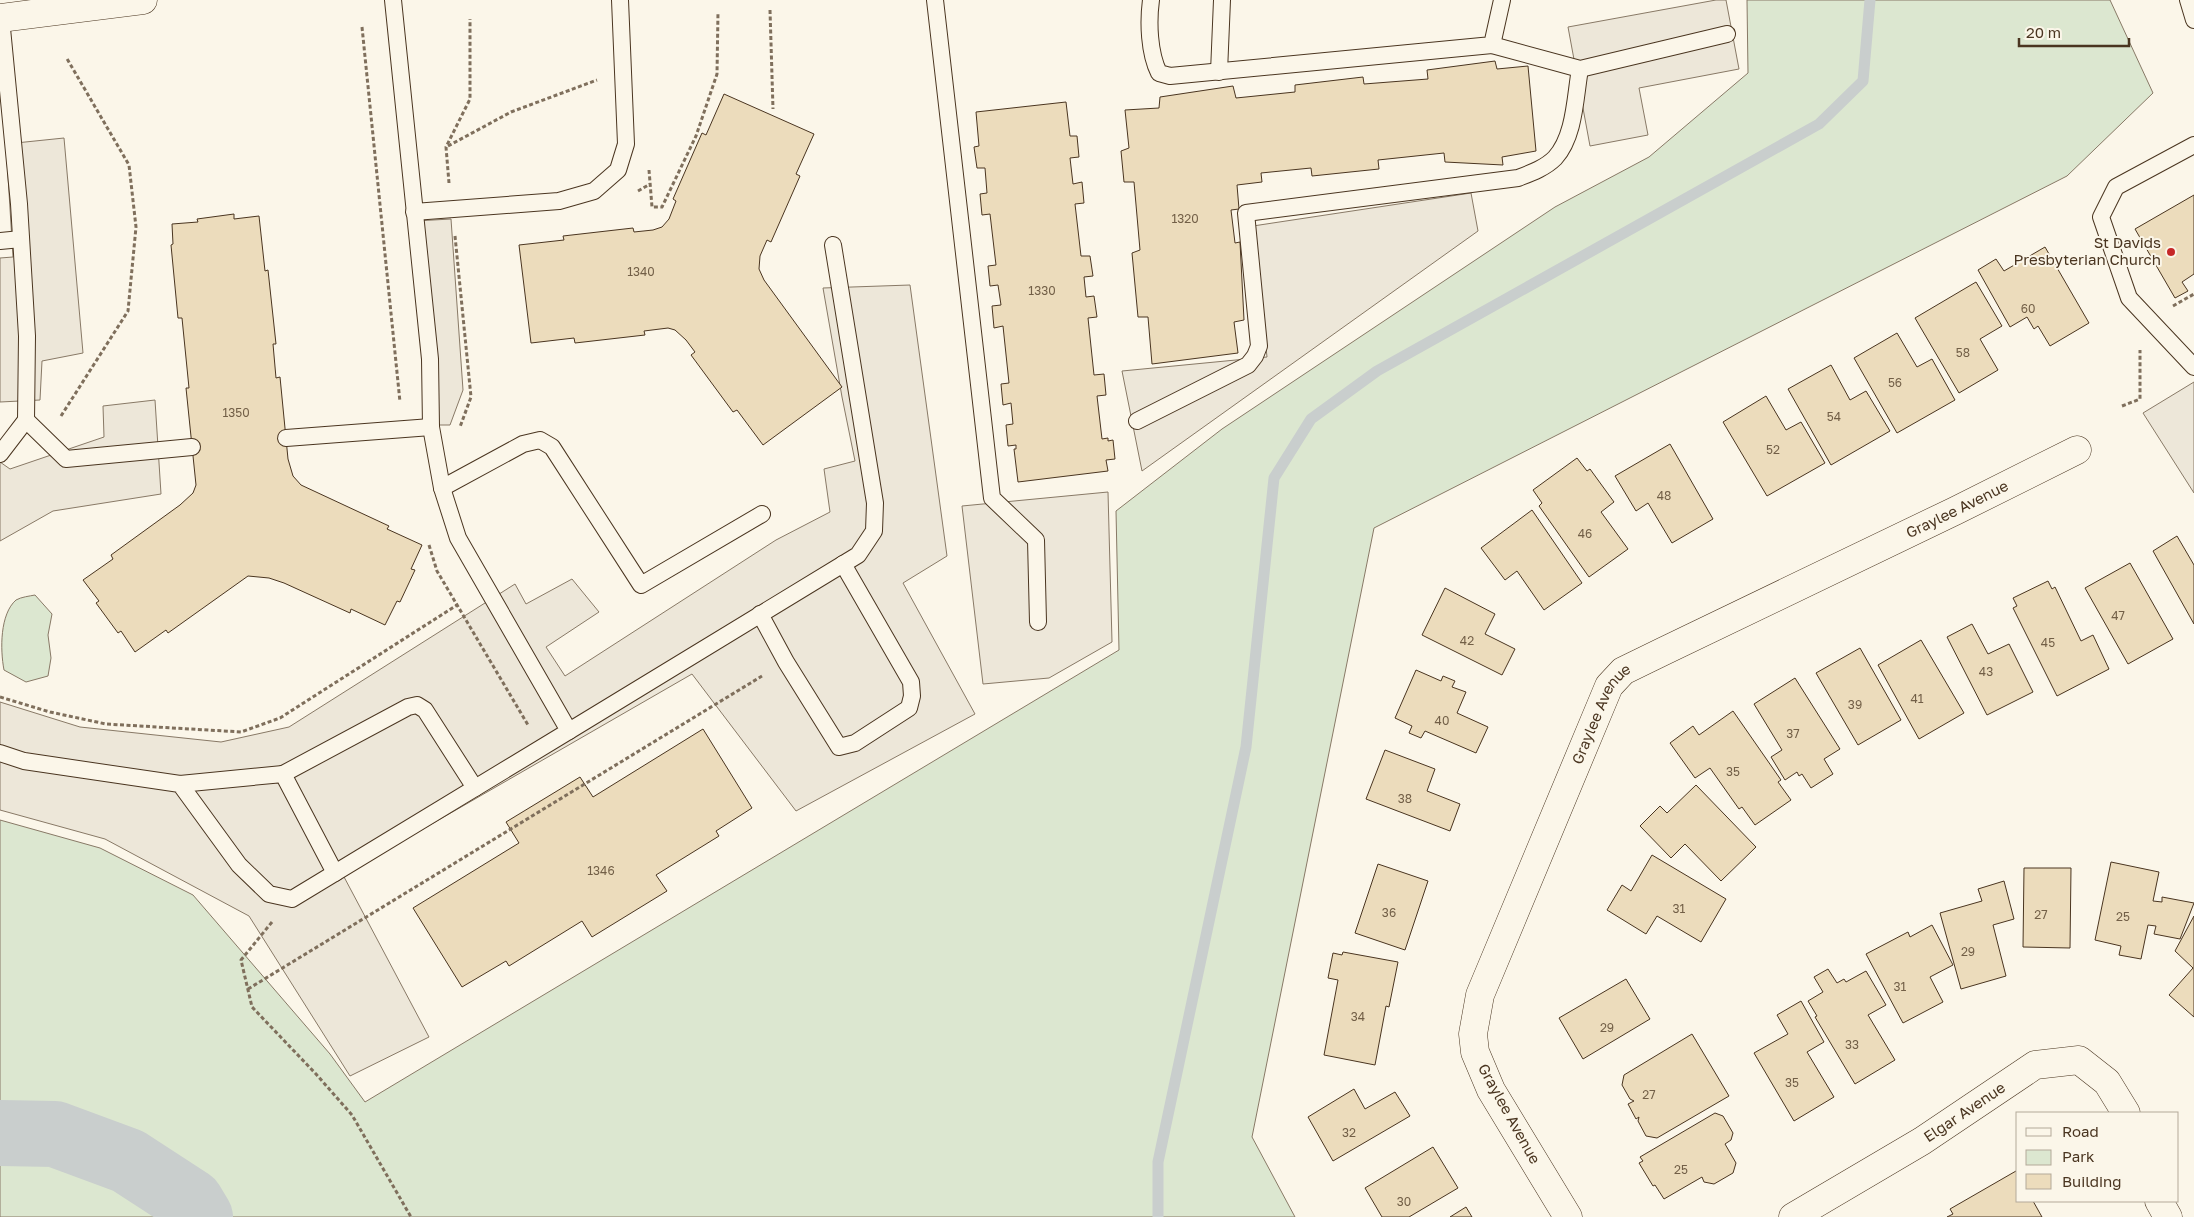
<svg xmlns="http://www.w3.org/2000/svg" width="2194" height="1217" font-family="'Golos Text',sans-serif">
  <rect width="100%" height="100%" fill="#fbf6e9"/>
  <g fill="#dce7d0" stroke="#887966">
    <path d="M1747 0H2110L2153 93 2067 176 1374 528 1252 1137 1295 1217H0V820L100 848 193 895 330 1054 365 1102 1119 650 1116 511 1222 429 1555 207 1649 157 1748 73Z"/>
    <path d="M35 595 52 614 48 635 51 658 48 676 26 682 4 670C0 649 0 614 16 600 21 597 30 596 35 595Z"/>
  </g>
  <g fill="#ede7d9" stroke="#887966">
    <path d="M1716 0H1726L1739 69 1639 88 1648 135 1590 146 1568 27Z"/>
    <path d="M64 138 83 353 42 361 40 400 0 402V258L13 257 6 144Z"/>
    <path d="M1471 193 1478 231 1142 471 1122 371 1267 357 1253 226Z"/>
    <path d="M451 219 463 390 450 425H430L415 221Z"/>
    <path d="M910 285 947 556 903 583 975 714 796 811 692 674 343 875 429 1037 350 1076 249 916 105 839 0 810V702L80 727 221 742 289 727 515 584 526 604 572 579 599 612 546 647 565 676 776 540 830 512 824 469 855 461 842 397 823 288Z"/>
    <path d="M2194 382V493L2143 413Z"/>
    <path d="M155 400 161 494 53 511 0 541V462L10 469 104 437 103 406Z"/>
    <path d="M1108 492 1112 642 1049 678 983 684 962 506Z"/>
  </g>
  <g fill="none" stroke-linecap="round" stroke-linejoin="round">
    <path stroke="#c9cecd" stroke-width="11" d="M1158 1217V1162L1246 747 1274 478 1311 419 1377 371 1819 124 1863 81 1870 0"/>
    <path stroke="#c9cecd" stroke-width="66" d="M0 1133 55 1134 128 1161 191 1202 200 1217"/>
  </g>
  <g fill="#ecdcbc" stroke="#4a3520">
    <path d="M1495 61 1497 69 1528 66 1536 151 1502 157 1503 165 1445 162 1444 153 1378 160 1379 169 1312 176 1311 168 1261 173 1262 182 1237 185 1239 209 1231 210 1235 243 1240 242 1244 320 1234 322 1238 353 1152 364 1148 317H1138L1132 253 1140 250 1134 182H1124L1121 151 1129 148 1125 110 1159 108 1160 97 1233 86 1236 98 1295 92V85L1363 77 1364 84 1428 79 1427 70Z"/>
    <path d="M724 94 814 134 796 174 800 176 771 242 767 240 760 256 759 269 764 280 842 387 763 445 737 410 733 412 691 355 695 352 686 340 675 330 668 328 644 331 645 335 575 343 574 338 531 343 519 245 564 240 563 236 633 228 634 232 653 230 662 227 669 219 676 201 673 199 702 133 706 135Z"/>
    <path d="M1066 102 1070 136H1077L1079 157 1070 158 1073 184 1082 182 1084 203 1075 204 1081 256H1090L1093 276 1084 277 1086 297 1094 296 1097 317 1088 318 1094 375 1104 374 1106 395 1097 396 1102 439 1108 438V441L1113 440 1115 459 1106 460 1108 471 1018 482 1014 449H1016V445L1008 446 1006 425 1013 424 1011 403 1003 405 1001 384 1009 383 1003 326 994 328 992 306 1001 305 998 285 990 286 988 266 996 265 990 214 982 215 980 194 987 193 985 168H977L974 147 979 146 976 112Z"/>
    <path d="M2194 195V274L2182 282 2188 291 2175 298 2135 229Z"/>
    <path d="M234 214V219L259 216 265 271 268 270 276 344H273L276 378 280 377 288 459 293 476 301 485 389 526 387 529 422 545 411 569 415 570 400 602 397 601 385 625 351 609 350 613 284 583 269 578 248 576 168 633 166 630 135 652 121 631 118 633 96 603 99 601 83 580 113 559 111 555 180 505 193 493 196 485 186 388H189L182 318H178L171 245 173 244 172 224 198 222 197 219Z"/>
    <path d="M2045 247 2089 323 2050 346 2038 326 2034 329 2027 317 2010 327 1978 270 1996 259 2004 271Z"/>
    <path d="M1976 282 2002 326 1980 339 1998 370 1959 393 1915 318Z"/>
    <path d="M1897 333 1917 367 1932 359 1955 400 1897 433 1854 358Z"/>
    <path d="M1831 365 1850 400 1866 391 1890 431 1831 465 1788 389Z"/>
    <path d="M1766 396 1786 430 1801 422 1825 463 1767 496 1723 422Z"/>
    <path d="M1670 444 1713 519 1672 543 1648 503 1636 511 1615 476Z"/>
    <path d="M1577 458 1587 471 1590 469 1614 502 1601 512 1628 549 1589 577 1539 506 1542 503 1533 490Z"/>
    <path d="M1532 510 1582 583 1544 610 1517 571 1505 580 1481 548Z"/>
    <path d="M2177 536 2194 565V624L2153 551Z"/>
    <path d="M2130 563 2173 639 2128 664 2085 588Z"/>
    <path d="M2048 581 2052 589 2055 587 2081 641 2093 635 2109 669 2057 696 2013 608 2017 606 2013 598Z"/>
    <path d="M1445 588 1495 614 1485 634 1515 649 1502 675 1422 635Z"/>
    <path d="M1972 624 1988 654 2009 644 2033 692 1987 715 1947 637Z"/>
    <path d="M1921 640 1964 713 1919 739 1878 665Z"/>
    <path d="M1860 648 1901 720 1858 745 1816 673Z"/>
    <path d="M1416 670 1441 681 1443 676 1455 681 1452 687 1466 692 1457 713 1488 727 1476 753 1425 731 1421 738 1409 733 1412 726 1395 718Z"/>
    <path d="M1795 678 1840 749 1824 759 1833 774 1811 788 1802 774 1799 776 1797 772 1785 780 1771 757 1782 750 1754 704Z"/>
    <path d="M1733 711 1781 780 1778 782 1791 800 1755 825 1742 807 1739 809 1710 768 1695 778 1670 743 1693 726 1699 735Z"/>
    <path d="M703 729 752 808 716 831 719 836 656 875 667 891 592 937 582 921 509 966 506 961 462 987 413 908 519 843 506 822 580 777 593 797Z"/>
    <path d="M1385 750 1435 769 1427 791 1460 804 1450 831 1366 799Z"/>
    <path d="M1696 785 1756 847 1721 881 1685 844 1671 858 1640 826 1660 806 1667 813Z"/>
    <path d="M1652 855 1726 899 1701 942 1657 916 1646 934 1607 910 1622 885 1631 891Z"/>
    <path d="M2111 862 2159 872 2153 901 2162 902V897L2194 903 2180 939 2154 934 2156 926 2148 925 2141 959 2119 955 2121 946 2095 940Z"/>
    <path d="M1378 864 1428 881 1405 950 1355 933Z"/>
    <path d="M2024 868H2071L2070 948 2023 947Z"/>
    <path d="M2004 881 2014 919 1993 925 2006 976 1961 989 1940 913 1982 901 1978 889Z"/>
    <path d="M2194 916V1017L2169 995 2193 968 2175 951Z"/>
    <path d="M1932 925 1953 965 1930 977 1943 1002 1903 1023 1866 954 1908 932 1910 937Z"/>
    <path d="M1343 952 1398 962 1389 1007 1386 1006 1375 1065 1324 1055 1338 980 1328 978 1333 953 1342 955Z"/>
    <path d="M1828 969 1837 983 1844 979 1846 982 1866 971 1886 1005 1868 1015 1895 1060 1855 1084 1815 1017 1817 1016 1808 1001 1823 992 1814 977Z"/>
    <path d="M1626 979 1650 1019 1583 1059 1559 1018Z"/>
    <path d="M1801 1001 1824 1042 1807 1052 1834 1097 1794 1121 1754 1053 1788 1034 1777 1015Z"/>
    <path d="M1692 1034 1729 1096 1657 1138 1646 1136 1638 1121 1639 1117 1636 1119 1628 1104 1634 1101 1630 1099 1622 1085 1624 1075Z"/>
    <path d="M1354 1089 1365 1109 1395 1092 1410 1116 1333 1161 1308 1117Z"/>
    <path d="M1715 1113 1723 1116 1733 1133 1731 1140 1725 1144 1736 1163 1733 1173 1714 1184 1704 1182 1702 1177 1664 1199 1655 1185 1653 1186 1639 1163 1643 1161 1640 1157Z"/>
    <path d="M1433 1147 1458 1188 1409 1217H1382L1365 1188Z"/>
    <path d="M2016 1171 2018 1174V1201H2033L2042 1217H1947L1953 1214 1950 1209Z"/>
    <path d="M1466 1207 1472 1217H1450Z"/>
  </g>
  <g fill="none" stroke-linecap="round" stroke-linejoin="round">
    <defs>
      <g id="service">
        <path d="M935 0 992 498 1036 540 1038 622"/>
        <path d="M1151 0C1148 22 1149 53 1159 73L1170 76 1492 45 1502 0"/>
        <path d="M2188 0 2194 20"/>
        <path d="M1492 45 1580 69 1727 34"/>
        <path d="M1219 72 1222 0"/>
        <path d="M2194 145 2116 187 2101 217 2129 298 2194 367"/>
        <path d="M414 212 559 201 594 191 618 170 626 144 620 0"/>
        <path d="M0 241 21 239"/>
        <path d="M26 420 66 459 192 447"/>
        <path d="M1137 421 1248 365 1255 356 1259 346 1246 213 1518 178C1531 173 1545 168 1555 158 1575 136 1575 97 1580 69"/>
        <path d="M286 438 431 427"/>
        <path d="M0 454 26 420 27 336 19 204 1 18"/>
        <path d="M442 488 523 444 540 440 552 447 641 585 762 514"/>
        <path d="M760 614 786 662 839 747 855 743 909 708 912 696 911 682 843 564"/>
        <path d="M569 731 858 555 874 531 875 503 833 245"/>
        <path d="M0 753 24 761 180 784 239 865 269 894 292 899 569 731 458 538 442 488 431 427 430 359 393 0"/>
        <path d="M283 774 408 707 417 705 425 710 475 788"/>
        <path d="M180 784 283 774 335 873"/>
      </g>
      <g id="minor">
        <path d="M2159 1201 2168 1217"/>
        <path id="s1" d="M1568 1217 1491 1090 1475 1052 1473 1034 1480 995 1609 686 1623 671 1664 651 1955 511 2077 450"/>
        <path id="s2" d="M1793 1217 1922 1141 2035 1065 2079 1060 2107 1082 2126 1113"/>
      </g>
      <path id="secondary" d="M0 18 143 0"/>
    </defs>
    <use href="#service" stroke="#4a3520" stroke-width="18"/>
    <use href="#minor" stroke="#4a3520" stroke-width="29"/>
    <use href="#secondary" stroke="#4a3520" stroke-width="29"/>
    <g stroke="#7f6f5c" stroke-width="3" stroke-dasharray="4 2.5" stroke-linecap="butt">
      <path d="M770 10 773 109"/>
      <path d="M362 27 400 402"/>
      <path d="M448 146 511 112 597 80"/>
      <path d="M649 170 652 207H662L696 136 717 74 718 12"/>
      <path d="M449 183 446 147 470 99V19"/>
      <path d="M638 191 650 184"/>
      <path d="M455 236 471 397 460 427"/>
      <path d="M2173 306 2194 294"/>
      <path d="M2122 406 2140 399V350"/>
      <path d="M61 416 128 311 136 227 129 165 66 57"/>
      <path d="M429 545 437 571 528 725"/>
      <path d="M0 697 50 712 106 724 241 732 280 718 457 605"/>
      <path d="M272 922 241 960 252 1007 316 1074 352 1115 411 1217"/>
      <path d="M248 989 762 676"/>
    </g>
    <use href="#service" stroke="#fbf6e9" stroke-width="16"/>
    <use href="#minor" stroke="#fbf6e9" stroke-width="28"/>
    <use href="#secondary" stroke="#fbf6e9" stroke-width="28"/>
  </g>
  <circle fill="#c62828" stroke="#fbf6e9" stroke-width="2" cx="2171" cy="252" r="5"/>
  <g text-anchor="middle" stroke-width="4" stroke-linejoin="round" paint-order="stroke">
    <g font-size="12" fill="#725f47">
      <text x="1185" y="223">1320</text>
      <text x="641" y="276">1340</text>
      <text x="1042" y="295">1330</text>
      <text x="2028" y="313">60</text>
      <text x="1963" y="357">58</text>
      <text x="1895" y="387">56</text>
      <text x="236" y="417">1350</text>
      <text x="1834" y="421">54</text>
      <text x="1773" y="454">52</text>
      <text x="1664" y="500">48</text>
      <text x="1585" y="538">46</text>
      <text x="2118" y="620">47</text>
      <text x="1467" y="645">42</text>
      <text x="2048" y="647">45</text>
      <text x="1986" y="676">43</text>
      <text x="1917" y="703">41</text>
      <text x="1855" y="709">39</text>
      <text x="1442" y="725">40</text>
      <text x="1793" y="738">37</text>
      <text x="1733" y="776">35</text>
      <text x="1405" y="803">38</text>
      <text x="601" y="875">1346</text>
      <text x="1679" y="913">31</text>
      <text x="1389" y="917">36</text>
      <text x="2041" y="919">27</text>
      <text x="2123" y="921">25</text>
      <text x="1968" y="956">29</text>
      <text x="1900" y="991">31</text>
      <text x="1358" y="1021">34</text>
      <text x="1607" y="1032">29</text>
      <text x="1852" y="1049">33</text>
      <text x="1792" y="1087">35</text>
      <text x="1649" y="1099">27</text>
      <text x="1349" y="1137">32</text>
      <text x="1681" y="1174">25</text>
      <text x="1404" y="1206">30</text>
    </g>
    <g font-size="15" fill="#4a3520" stroke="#fbf6e9" text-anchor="end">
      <text x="2161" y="248">St Davids<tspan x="2161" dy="17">Presbyterian Church</tspan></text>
    </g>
    <g font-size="15" fill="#4a3520" stroke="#fbf6e9">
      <text dy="5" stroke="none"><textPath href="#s1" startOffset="974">Graylee Avenue</textPath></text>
      <text dy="5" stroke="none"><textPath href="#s1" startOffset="554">Graylee Avenue</textPath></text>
      <text dy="5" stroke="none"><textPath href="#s2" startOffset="201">Elgar Avenue</textPath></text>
      <text transform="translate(1509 1114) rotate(61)" y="5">Graylee Avenue</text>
    </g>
  </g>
  <rect x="2016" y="1112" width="162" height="90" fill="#fbf6e9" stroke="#b4a999"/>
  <rect x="2026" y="1128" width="25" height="8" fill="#fbf6e9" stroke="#b4a999"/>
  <text x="2062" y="1137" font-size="15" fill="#4a3520">Road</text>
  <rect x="2026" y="1150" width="25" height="15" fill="#dce7d0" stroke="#b4a999"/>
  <text x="2062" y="1162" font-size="15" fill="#4a3520">Park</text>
  <rect x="2026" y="1174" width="25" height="15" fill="#ecdcbc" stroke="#b4a999"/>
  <text x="2062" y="1187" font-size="15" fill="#4a3520">Building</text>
  <path d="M2019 38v8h110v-8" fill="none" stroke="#4a3520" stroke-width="2.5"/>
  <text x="2026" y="38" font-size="15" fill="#4a3520" stroke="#fbf6e9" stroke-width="4" paint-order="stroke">20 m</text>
</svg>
